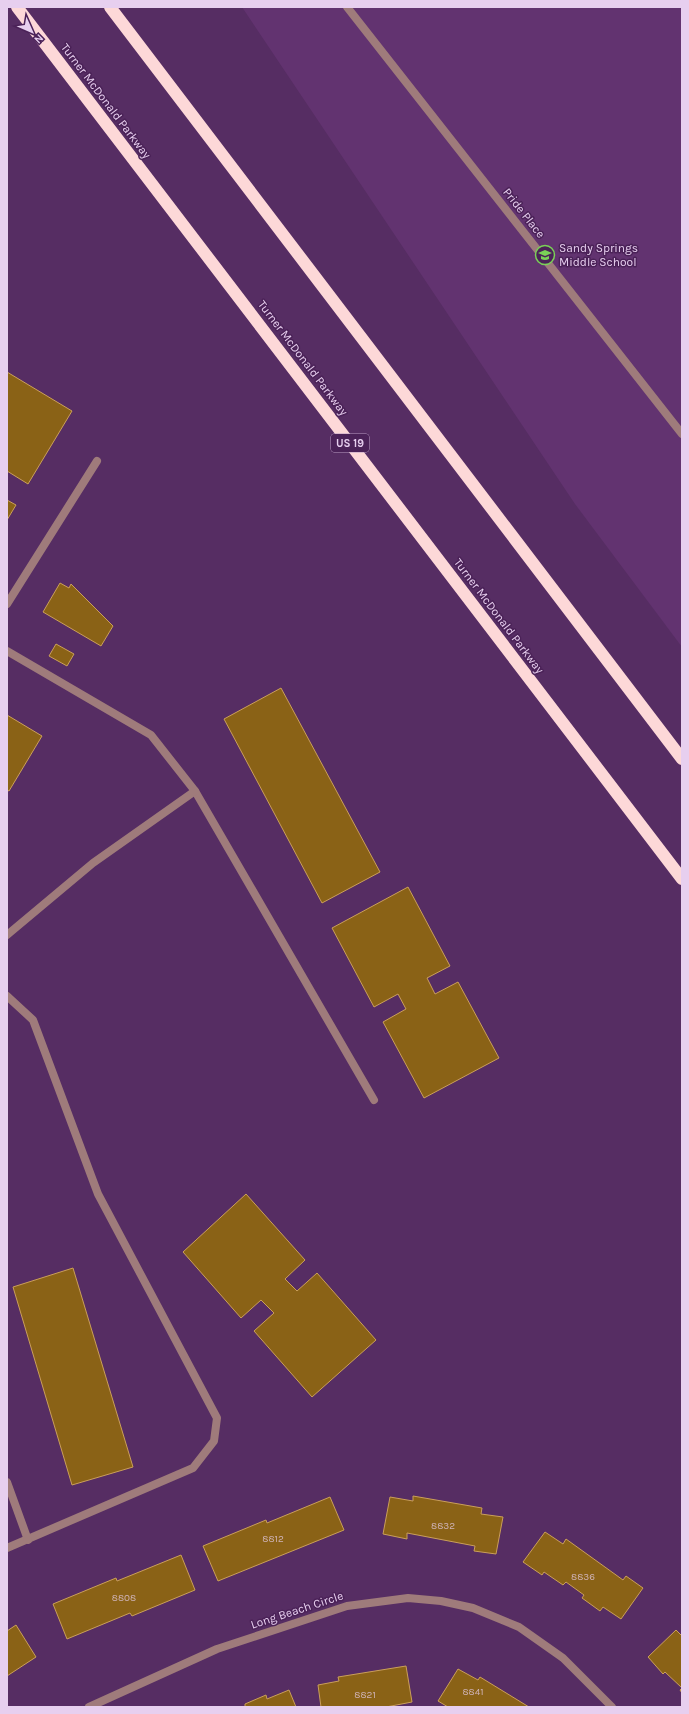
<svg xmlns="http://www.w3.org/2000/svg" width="689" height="1714" font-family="Karla,sans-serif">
  <rect width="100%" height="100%" fill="#562d63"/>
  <path fill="#623370" d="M242 7H682V647L575 504Z"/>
  <g fill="#8a6216" stroke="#ca9f5a">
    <path d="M7 372 72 411 28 484 7 471Z"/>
    <path d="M7 500 16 505 7 520Z"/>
    <path d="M60 583 69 588 71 584 113 626 101 646 43 612Z"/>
    <path d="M56 644 74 654 67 666 49 656Z"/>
    <path d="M281 688 380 872 322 903 224 719Z"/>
    <path d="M7 715 42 736 9 791 7 790Z"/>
    <path d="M408 887 450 966 427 978 435 994 458 982 499 1058 424 1098 383 1022 406 1009 398 994 374 1007 332 928Z"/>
    <path d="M246 1194 305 1260 285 1279 297 1291 317 1273 376 1340 312 1397 254 1331 274 1313 261 1300 241 1318 183 1252Z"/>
    <path d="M73 1268 133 1467 72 1485 13 1287Z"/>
    <path d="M413 1496 482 1508 481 1514 503 1517 496 1554 474 1551 475 1546 407 1533V1539L383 1534 390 1497 413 1501Z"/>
    <path d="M330 1497 344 1530 218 1581 203 1546 266 1520 267 1523Z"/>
    <path d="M545 1532 563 1544 566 1539 623 1580 626 1576 643 1588 621 1619 603 1607 600 1611 582 1598 584 1595 566 1582 563 1585 544 1572 542 1575 523 1562Z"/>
    <path d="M181 1555 195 1590 132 1616 130 1613 67 1639 53 1604 116 1578 117 1581Z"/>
    <path d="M16 1625 36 1657 7 1676V1631Z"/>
    <path d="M676 1630 682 1636V1693L680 1690 682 1688 665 1672 663 1674 648 1657Z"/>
    <path d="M406 1666 412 1702 386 1707H321L318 1685 339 1681 338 1677Z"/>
    <path d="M458 1669 478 1680 480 1677 529 1707H448L438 1701Z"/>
    <path d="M289 1690 296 1707H245V1704L266 1695 267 1699Z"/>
  </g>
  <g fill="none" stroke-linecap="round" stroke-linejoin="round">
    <g stroke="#9f7b7b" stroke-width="8">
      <path d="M7 604 97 461"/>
      <path d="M7 651 151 735 195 791 374 1100"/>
      <path d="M7 935 93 863 195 791"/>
      <path d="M7 996 33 1020 98 1194 217 1418 214 1441 193 1468 7 1548"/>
      <path d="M7 1482 28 1540"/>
    </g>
    <g stroke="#9f7b7b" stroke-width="8">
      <path d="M347 7 682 434"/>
      <path d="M89 1707 217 1649 347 1606 408 1598 441 1601 473 1608 519 1627 563 1658 612 1707"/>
    </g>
    <g stroke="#fdd8d8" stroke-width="12">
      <path d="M17 7 682 879"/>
      <path d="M110 7 682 759"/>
    </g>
  </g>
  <defs>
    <symbol id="school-ring" viewBox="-11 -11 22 22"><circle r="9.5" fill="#4b2258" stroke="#7ad157" stroke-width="1.5"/><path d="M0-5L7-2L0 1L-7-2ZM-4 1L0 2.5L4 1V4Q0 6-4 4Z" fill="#7ad157"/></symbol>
  </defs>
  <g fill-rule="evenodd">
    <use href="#school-ring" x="534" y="244" width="22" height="22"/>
  </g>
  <g text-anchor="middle" stroke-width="3" stroke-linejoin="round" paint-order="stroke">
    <g font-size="10" fill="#d0b4b9">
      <text x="443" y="1529">8832</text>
      <text x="273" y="1542">8812</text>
      <text x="583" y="1580">8836</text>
      <text x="124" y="1601">8808</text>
      <text x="473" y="1695">8841</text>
      <text x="365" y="1698">8821</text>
    </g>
    <rect fill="#4b2258" stroke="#b89bc2" stroke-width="1" x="331" y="434" width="38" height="18" rx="3"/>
    <g font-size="11" font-weight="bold" fill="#e7cfef">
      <text x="350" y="447">US 19</text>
    </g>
    <g font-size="12" fill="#e7cfef" stroke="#4b2258">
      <text transform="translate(106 101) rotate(53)" y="4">Turner McDonald Parkway</text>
      <text transform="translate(524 213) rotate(52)" y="4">Pride Place</text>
      <text transform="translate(303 358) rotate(53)" y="4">Turner McDonald Parkway</text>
      <text transform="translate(499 616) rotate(53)" y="4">Turner McDonald Parkway</text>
      <text transform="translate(297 1610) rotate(-18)" y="4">Long Beach Circle</text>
    </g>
    <g font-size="12" fill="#e7cfef" stroke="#4b2258" text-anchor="start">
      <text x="559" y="252">Sandy Springs<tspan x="559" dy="14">Middle School</tspan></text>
    </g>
  </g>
  <rect width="689" height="1714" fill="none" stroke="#e7cfef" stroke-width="16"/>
  <g transform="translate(32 32) rotate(135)" stroke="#4b2258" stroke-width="3" paint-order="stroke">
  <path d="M0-3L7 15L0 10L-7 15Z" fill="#e7cfef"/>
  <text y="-6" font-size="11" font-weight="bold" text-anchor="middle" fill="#e7cfef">N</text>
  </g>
</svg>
